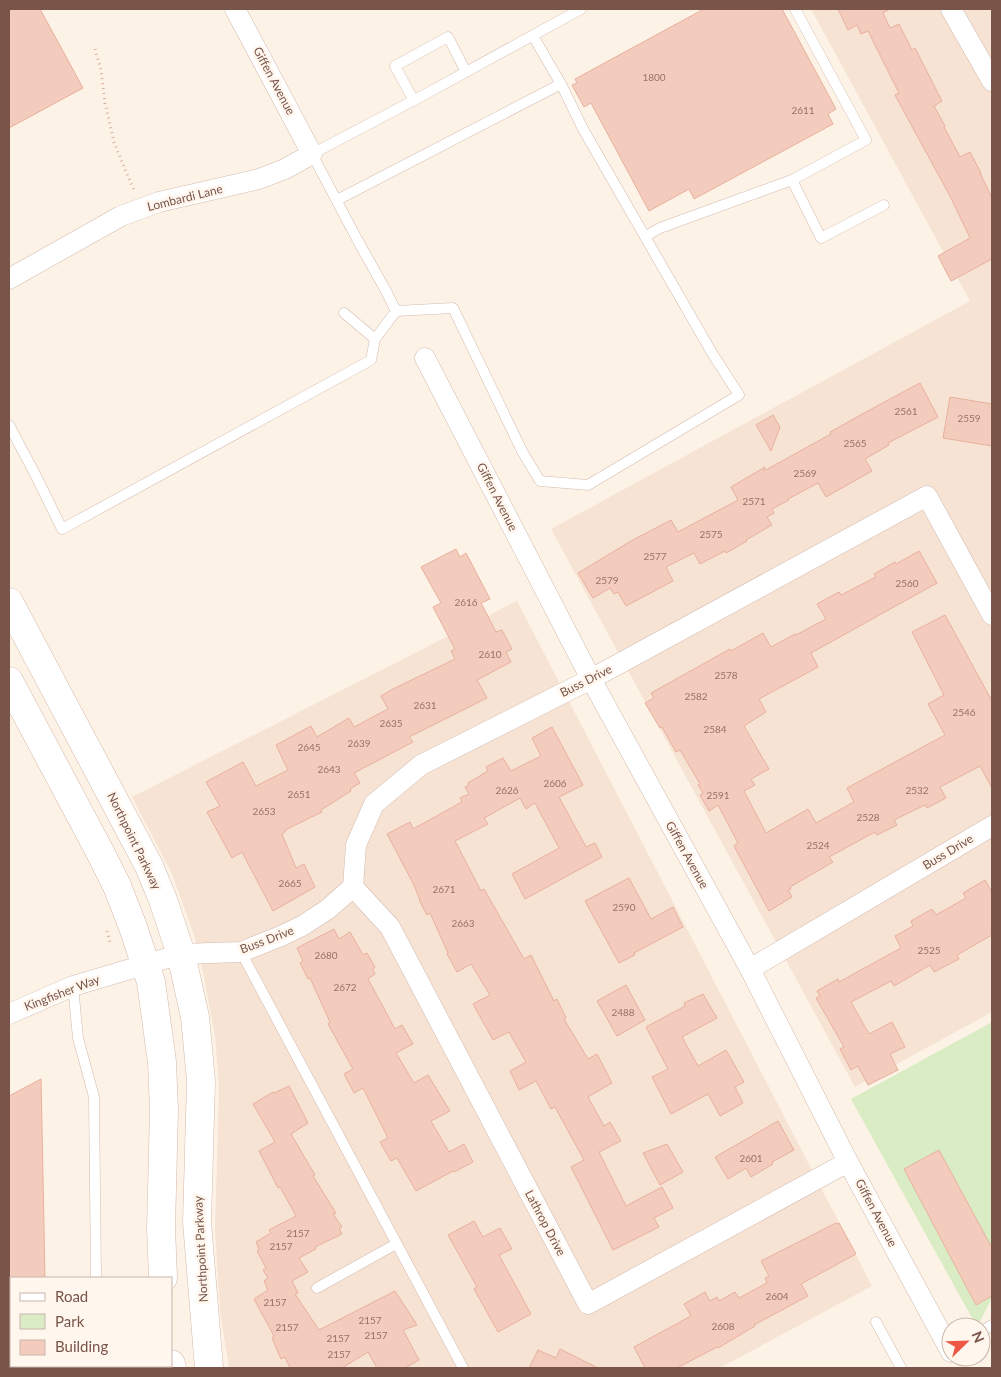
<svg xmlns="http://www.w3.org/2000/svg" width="1001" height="1377" font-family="Lato,sans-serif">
  <rect width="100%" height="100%" fill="#fdf2e6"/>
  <g fill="#f6e3d4">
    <path d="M811 9H992V1012L855 1087 551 529 970 301Z"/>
    <path d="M517 601 872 1286 720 1368H229L220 1311 215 1229 219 1088 215 1036 203 972 194 935 172 874 132 797Z"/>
  </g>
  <path fill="#d9ecc4" d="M992 1022V1298L977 1327 851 1099Z"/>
  <g fill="#f4ccbd" stroke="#e8b09c">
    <path d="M9 9H40L83 88 9 128Z"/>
    <path d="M704 9H782L836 109 828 114 833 124 694 199 689 189 649 211 591 103 584 107 572 85 577 83 575 79Z"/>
    <path d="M838 9H890L883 13 890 28 899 24 912 50 915 48 942 101 934 106 945 126 944 127 960 157 970 152 981 173H980L992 198V259L951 281 938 256 970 238 951 198 895 95 899 93 868 31 861 34 857 25 848 30Z"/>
    <path d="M920 383 938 417 888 443 889 445 865 459 872 471 826 497 818 483 788 499 789 500 772 509 774 513 767 517 772 525 746 540 747 541 726 553 725 551 700 564 694 553 666 567 673 581 626 606 618 592 614 594 610 588 593 598 578 573 631 541 671 520 678 532 738 500 731 487 765 467 764 471 831 434 830 432 875 407Z"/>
    <path d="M950 397 992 404V446L943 438Z"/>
    <path d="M773 415 780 427 771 451 756 425Z"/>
    <path d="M456 549 460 557 466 553 490 599 481 603 496 632 502 630 512 649 506 652 511 662 477 680 487 698 409 737 413 742 354 773 360 783 350 789 351 791 321 810 322 812 285 830 286 831 282 834 296 868 304 864 315 887 273 911 242 852 232 858 207 812 220 806 206 782 243 762 256 786 288 770 276 745 311 726 317 737 349 718 354 727 388 709 381 696 393 689 455 659 451 651 455 649 433 607 441 603 421 567Z"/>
    <path d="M919 551 937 583 811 653 818 667 759 699 766 712 744 726 769 769 751 779 755 785 744 791 766 833 808 809 816 823 854 802 847 788 945 735 928 704 944 695 912 632 945 615 992 701V788L980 766 940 787 946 798 927 808 925 805 894 820 897 825 877 835 875 832 829 857 833 862 790 887 791 889 788 890 792 897 769 911 734 846 738 843 718 805 709 811 700 795 703 793 698 785 700 784 680 750 676 752 662 727 660 728 645 703 654 698 651 693 730 649 731 651 763 633 771 647 795 634 796 635 826 619 817 604 839 592 841 595 876 577 874 574 895 562 896 564Z"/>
    <path d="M552 727 583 785 559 797 586 847 595 843 602 857 525 899 512 874 559 848 535 803 526 809 520 798 484 818 488 824 455 841 481 891 484 889 524 959 531 955 554 1001 557 999 566 1018 564 1019 588 1059 597 1054 612 1083 588 1097 604 1126 610 1122 621 1141 599 1152 626 1206 662 1187 673 1208 654 1218 659 1227 613 1250 571 1167 584 1160 555 1107 551 1109 536 1081 519 1090 510 1071 526 1062 509 1032 493 1040 473 1004 490 995 471 964 457 972 447 954 448 953 430 913 427 915 419 900H420L413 883 387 834 410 822 413 829 462 802 460 798 469 794 465 787 469 785 468 783 488 771 486 767 503 758 511 771 541 756 532 738Z"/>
    <path d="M629 878 651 919 673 907 683 927 634 953 635 955 619 963 585 901Z"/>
    <path d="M985 880 992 892V935L957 955 959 959 934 972 930 965 894 986 891 981 851 1002 869 1034 892 1022 905 1047 890 1054 898 1070 868 1085 858 1066 851 1070 840 1049 844 1047 816 998 820 996 817 991 838 979 839 982 901 948 895 936 913 926 911 921 932 909 936 915 966 898 963 893Z"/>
    <path d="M334 929 339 939 350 932 363 955 367 953 375 967 373 969 375 974 368 979 395 1029 402 1025 413 1044 396 1053 414 1083 428 1075 450 1111 431 1121 449 1152 464 1144 473 1162 454 1172 453 1171 416 1191 397 1158 391 1161 380 1142 388 1138 363 1088 354 1093 344 1074 353 1069 328 1024 330 1022 310 978 308 979 300 963 303 961 297 948Z"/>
    <path d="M626 985 645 1020 617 1036 597 1001Z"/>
    <path d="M703 994 717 1018 682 1037 698 1066 726 1050 744 1082 735 1087 743 1103 720 1116 708 1094 671 1114 652 1077 668 1069 646 1027 685 1006 684 1003Z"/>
    <path d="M41 1079 45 1278H9V1096Z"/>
    <path d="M289 1086 308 1123 291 1134 315 1175 313 1176 336 1213 333 1214 342 1227 339 1229 342 1234 315 1247 316 1249 299 1258 308 1272 292 1281 298 1293 295 1294 319 1330 395 1291 417 1325 403 1330 419 1360 405 1368H377L368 1352 342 1368H290L285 1357 281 1359 272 1338 274 1336 254 1299 268 1290 264 1281 268 1278 263 1270 266 1268 257 1251 259 1249 256 1242 271 1233 269 1230 296 1216 280 1187 278 1188 259 1151 275 1142 253 1104 273 1092 274 1093Z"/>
    <path d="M778 1121 794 1150 772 1162 773 1164 751 1177 746 1168 728 1179 715 1157Z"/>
    <path d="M667 1144 683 1172 660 1185 643 1153Z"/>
    <path d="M939 1150 992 1248V1296L976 1305 904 1169Z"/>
    <path d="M474 1221 483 1237 500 1228 512 1249 499 1255 531 1314 498 1332 474 1289 477 1287 448 1235Z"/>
    <path d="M836 1223 837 1224 839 1223 856 1254 801 1284 808 1296 754 1325 755 1326 718 1348 717 1347 677 1368H645L634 1347 691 1316 684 1304 705 1292 710 1301 717 1297 719 1301 735 1292 739 1298 767 1283 765 1278 769 1276 761 1261Z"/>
    <path d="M560 1349 598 1368H529L538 1350 556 1358Z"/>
  </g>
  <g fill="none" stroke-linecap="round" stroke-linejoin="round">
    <defs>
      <g id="lane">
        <path d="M533 36 561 84 583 129 712 353 739 395 588 485 540 481 523 453 453 308 396 311 386 291 358 241 312 154 422 96 581 9"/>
        <path d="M414 101 395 66 448 37 466 72"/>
        <path d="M792 180 821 238 884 205"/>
        <path d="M337 200 561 84"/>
        <path d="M646 236 660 228 792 180 866 140 795 9"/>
        <path d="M344 313 375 339"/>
        <path d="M9 425 36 476 62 529 371 360 375 339 396 311"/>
        <path d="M241 952 463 1368"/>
        <path d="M73 986 78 1038 94 1097 96 1278"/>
        <path d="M317 1288 396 1244"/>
        <path d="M876 1322 901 1368"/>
        <path d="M981 1332 992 1325"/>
        <path d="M101 1366 102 1368"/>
        <path d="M57 1368 61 1366"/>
      </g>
      <g id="street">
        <path d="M951 9 992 81"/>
        <path d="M9 279 121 216 159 202 259 179 285 169 312 154 235 9"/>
        <path d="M425 358 591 679 750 969 848 1162 951 1352"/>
        <path d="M353 887 390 927 588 1304 848 1162"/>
        <path d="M750 969 992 826"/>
        <path d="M9 1014 73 986 181 954 241 952 281 936 302 926 328 909 353 887 356 845 374 804 421 765 591 679 927 496 992 615"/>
      </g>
      <g id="secondary">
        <path d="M9 602 149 866 163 900 181 954 195 1017 201 1081 197 1222 209 1368"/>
        <path d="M9 681 100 852 117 886 133 927 151 982 162 1062 164 1110 161 1228 163 1278"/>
        <path d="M171 1364 172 1368"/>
      </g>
    </defs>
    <use href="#lane" stroke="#d3baae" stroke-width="11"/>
    <use href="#street" stroke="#d3baae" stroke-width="21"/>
    <use href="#secondary" stroke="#d6b9ab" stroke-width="29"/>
    <g stroke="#daaf9f" stroke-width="3" stroke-dasharray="1 4" stroke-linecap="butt">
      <path d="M95 49 101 70 105 103 114 142 124 167 134 190"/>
      <path d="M107 931 110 942"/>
    </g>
    <use href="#lane" stroke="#fff" stroke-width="10"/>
    <use href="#street" stroke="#fff" stroke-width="20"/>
    <use href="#secondary" stroke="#fff" stroke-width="28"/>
  </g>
  <g text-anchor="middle" stroke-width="5" stroke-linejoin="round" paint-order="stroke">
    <g font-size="10" fill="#987366">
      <text x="654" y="81">1800</text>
      <text x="803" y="114">2611</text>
      <text x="906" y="415">2561</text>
      <text x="969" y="422">2559</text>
      <text x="855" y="447">2565</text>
      <text x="805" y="477">2569</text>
      <text x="754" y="505">2571</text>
      <text x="711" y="538">2575</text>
      <text x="655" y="560">2577</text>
      <text x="607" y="584">2579</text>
      <text x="907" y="587">2560</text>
      <text x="466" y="606">2616</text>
      <text x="490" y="658">2610</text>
      <text x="726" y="679">2578</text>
      <text x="696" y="700">2582</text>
      <text x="425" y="709">2631</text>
      <text x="964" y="716">2546</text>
      <text x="391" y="727">2635</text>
      <text x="715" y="733">2584</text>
      <text x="359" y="747">2639</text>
      <text x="309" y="751">2645</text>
      <text x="329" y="773">2643</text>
      <text x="555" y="787">2606</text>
      <text x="507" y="794">2626</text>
      <text x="917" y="794">2532</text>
      <text x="299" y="798">2651</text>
      <text x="718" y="799">2591</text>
      <text x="264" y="815">2653</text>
      <text x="868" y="821">2528</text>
      <text x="818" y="849">2524</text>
      <text x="290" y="887">2665</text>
      <text x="444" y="893">2671</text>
      <text x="624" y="911">2590</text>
      <text x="463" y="927">2663</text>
      <text x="929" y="954">2525</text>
      <text x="326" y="959">2680</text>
      <text x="345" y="991">2672</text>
      <text x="623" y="1016">2488</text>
      <text x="751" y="1162">2601</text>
      <text x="298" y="1237">2157</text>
      <text x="281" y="1250">2157</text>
      <text x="777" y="1300">2604</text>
      <text x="275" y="1306">2157</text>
      <text x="370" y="1324">2157</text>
      <text x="723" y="1330">2608</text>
      <text x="287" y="1331">2157</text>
      <text x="376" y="1339">2157</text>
      <text x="338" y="1342">2157</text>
      <text x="339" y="1358">2157</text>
    </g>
    <g font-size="12" fill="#795549" stroke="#fff6ee">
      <text transform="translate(274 81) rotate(62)" y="4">Giffen Avenue</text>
      <text transform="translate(185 198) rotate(-14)" y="4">Lombardi Lane</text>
      <text transform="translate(497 497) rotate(63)" y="4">Giffen Avenue</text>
      <text transform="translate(586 681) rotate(-27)" y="4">Buss Drive</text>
      <text transform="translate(134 841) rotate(64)" y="4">Northpoint Parkway</text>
      <text transform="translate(948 852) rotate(-31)" y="4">Buss Drive</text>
      <text transform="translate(687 855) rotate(61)" y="4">Giffen Avenue</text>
      <text transform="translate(267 940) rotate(-21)" y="4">Buss Drive</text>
      <text transform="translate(62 993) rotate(-21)" y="4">Kingfisher Way</text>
      <text transform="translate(876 1213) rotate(62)" y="4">Giffen Avenue</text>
      <text transform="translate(545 1223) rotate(62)" y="4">Lathrop Drive</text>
      <text transform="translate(201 1249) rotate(-93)" y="4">Northpoint Parkway</text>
    </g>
  </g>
  <rect width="1001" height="1377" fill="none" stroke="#795549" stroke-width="20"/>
  <rect x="10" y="1277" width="162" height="90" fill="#fff6ee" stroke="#c9b6ac"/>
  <rect x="20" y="1293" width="25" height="8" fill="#ffffff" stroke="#c9b6ac"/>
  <text x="55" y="1302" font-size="15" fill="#795549">Road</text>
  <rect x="20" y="1314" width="25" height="15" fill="#d9ecc4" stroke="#c9b6ac"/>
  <text x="55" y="1327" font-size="15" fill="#795549">Park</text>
  <rect x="20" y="1340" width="25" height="15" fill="#f4ccbd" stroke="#c9b6ac"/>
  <text x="55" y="1352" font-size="15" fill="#795549">Building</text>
  <g transform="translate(966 1342) rotate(67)"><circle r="24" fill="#fff6ee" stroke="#c9b6ac"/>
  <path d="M0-4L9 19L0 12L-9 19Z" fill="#ed5846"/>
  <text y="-8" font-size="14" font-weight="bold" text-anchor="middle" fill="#795549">N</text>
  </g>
</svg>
